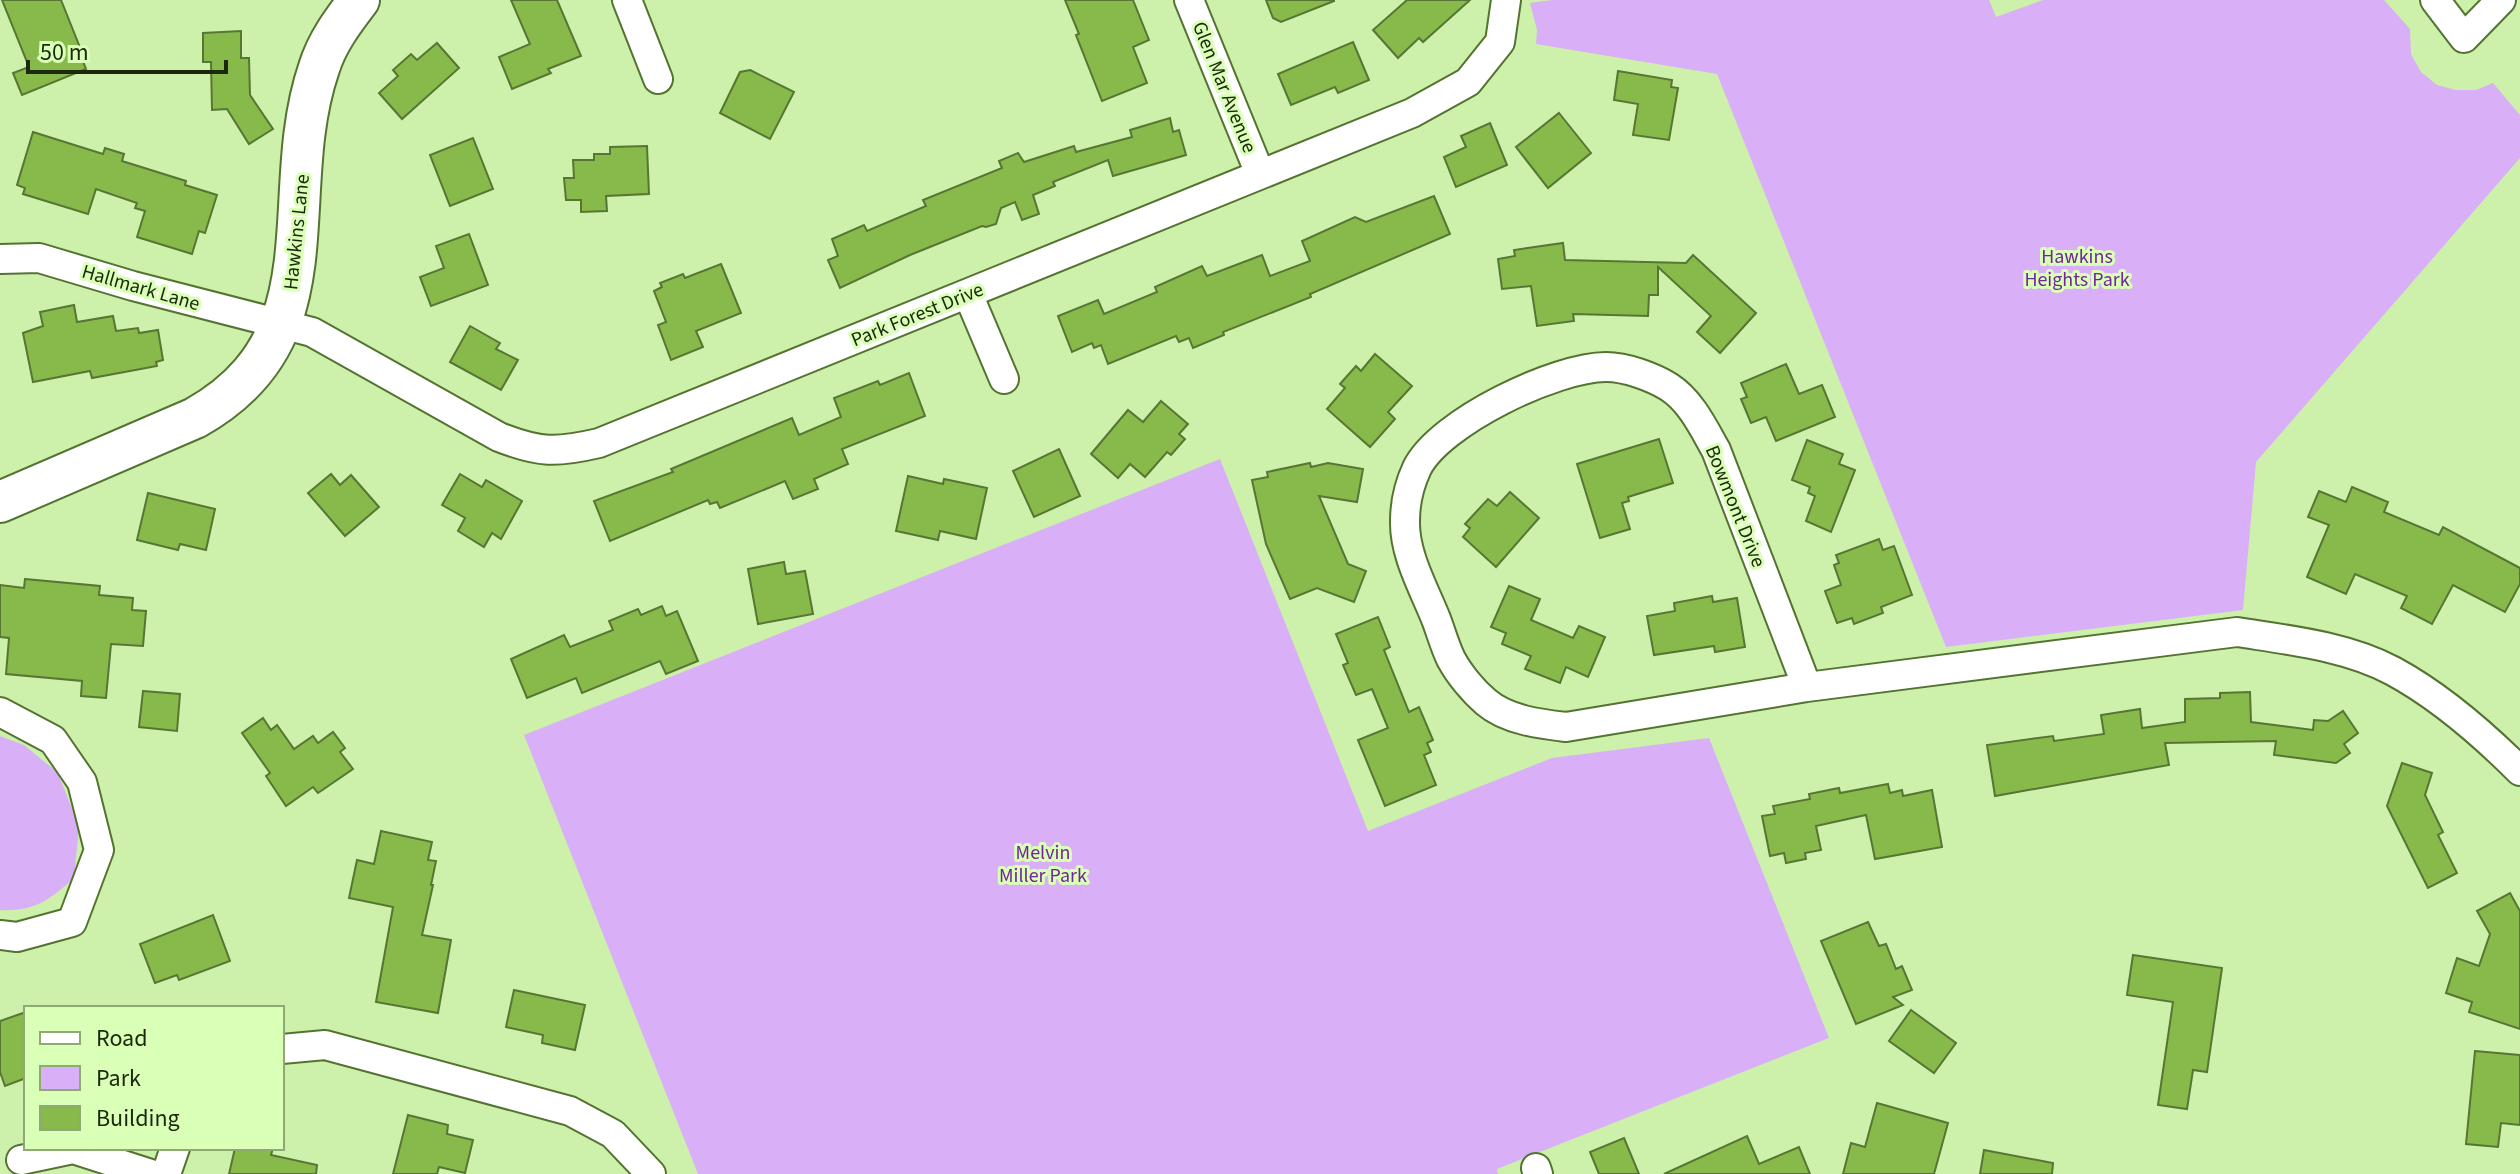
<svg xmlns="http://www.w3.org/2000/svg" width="2520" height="1174" font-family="'Source Sans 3',sans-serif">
  <rect width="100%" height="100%" fill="#cdf1ab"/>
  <g fill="#d9b0f7">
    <path d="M1552 0H1989L1996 17 2043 0H2384L2410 29 2411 54 2421 72 2437 85 2456 90H2476L2493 83 2520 115V158L2256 462 2243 610 1946 647 1717 74 1536 44 1537 30 1530 3Z"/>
    <path d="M1220 459 1368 831 1552 758 1709 738 1829 1038 1497 1169 1498 1174H698L524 735Z"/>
    <path d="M0 736 24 745 58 773 79 827 74 878C51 899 34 912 0 910Z"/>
  </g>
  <g fill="#87ba4a" stroke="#577634" stroke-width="2">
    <path d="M2 0H61L83 55 81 56 86 69 22 95 13 73 29 67Z"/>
    <path d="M511 0H557L581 56 548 69 551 73 512 89 499 57 530 44Z"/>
    <path d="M1065 0H1133L1149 40 1133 47 1147 83 1102 101 1076 35 1079 34Z"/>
    <path d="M1266 0H1334V1L1281 22 1273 18Z"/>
    <path d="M1407 0H1470L1423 42 1419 38 1398 58 1373 30Z"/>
    <path d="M241 31V58H249L250 95 273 129 249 144 227 109 212 110 211 62H203V33Z"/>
    <path d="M1353 42 1369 80 1338 93 1335 87 1291 105 1278 74Z"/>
    <path d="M437 43 459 68 402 119 379 93 398 76 393 70 411 54 417 60Z"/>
    <path d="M750 70 794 92 770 139 720 113 740 72Z"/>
    <path d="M1618 71 1672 80 1671 87 1678 88 1669 140 1633 135 1638 104 1614 100Z"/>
    <path d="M1559 113 1591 153 1548 188 1516 147Z"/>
    <path d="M1170 118 1173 132 1179 130 1186 155 1113 176 1108 160 1053 182 1055 186 1033 195 1039 214 1022 220 1015 202 1001 208 996 224 986 227 982 226 910 255 840 288 828 260 838 256 832 239 864 225 867 231 926 206 923 200 1002 168 999 161 1018 153 1024 162 1074 146 1076 152 1132 137 1130 130Z"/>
    <path d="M1490 123 1507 165 1456 187 1444 157 1466 147 1461 136Z"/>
    <path d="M33 132 103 154 105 148 124 154 122 161 186 181 185 185 217 195 205 233 199 231 192 254 137 237 145 211 135 208 137 203 96 189 88 214 23 194 25 188 17 185Z"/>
    <path d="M473 138 493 189 450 206 430 155Z"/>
    <path d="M647 146 649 194 606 196 607 211 581 212V200H566L564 178H574L573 160H594V154H610V147Z"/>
    <path d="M1434 196 1450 234 1310 294 1311 297 1223 332 1224 335 1193 348 1189 338 1179 342 1176 336 1108 364 1101 345 1094 348 1092 343 1072 352 1058 316 1098 300 1104 314 1157 292 1155 287 1202 266 1207 276 1262 255 1270 276 1310 261 1302 241 1355 217 1366 222Z"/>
    <path d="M469 234 488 285 431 306 420 277 444 268 436 246Z"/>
    <path d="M1563 243 1565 260 1686 263 1693 255 1756 313 1720 353 1697 332 1711 316 1658 267V295H1649L1648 316 1573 314 1574 321 1537 326 1531 286 1502 289 1498 259 1515 256 1514 250Z"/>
    <path d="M721 264 741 313 696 331 703 347 671 360 658 325 666 322 654 291 662 287 660 283 683 274 685 278Z"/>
    <path d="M74 305 77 322 113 316 116 331 138 328 139 333 158 330 163 360 156 362 157 366 92 378 90 371 33 382 23 333 43 326 40 312Z"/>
    <path d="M470 326 500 343 496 349 518 360 501 390 450 362Z"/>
    <path d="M1375 354 1412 386 1388 412 1395 419 1370 447 1327 409 1345 388 1340 384 1356 366 1361 371Z"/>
    <path d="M1786 364 1799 394 1822 385 1835 417 1776 441 1766 417 1751 423 1741 399 1747 397 1741 383Z"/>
    <path d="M909 373 925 416 842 449 848 464 814 479 818 489 793 499 785 481 720 508 717 502 710 504 708 500 610 541 594 501 673 472 671 469 792 418 799 435 841 417 834 398 878 381 880 385Z"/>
    <path d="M1161 401 1188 424 1179 434 1185 439 1171 455 1167 452 1145 477 1130 464 1118 478 1091 454 1128 410 1143 422Z"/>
    <path d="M1659 439 1673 483 1628 497 1629 501 1622 503 1630 529 1600 538 1577 464Z"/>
    <path d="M1807 440 1843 454 1839 464 1855 470 1831 532 1806 521 1815 496 1808 493 1810 487 1792 480Z"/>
    <path d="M1059 449 1080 496 1034 517 1013 471Z"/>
    <path d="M1310 463 1311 467 1328 463 1363 469 1357 502 1319 496 1348 564 1366 571 1354 602 1317 588 1290 599 1266 544 1252 480 1268 477 1267 472Z"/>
    <path d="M331 474 340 485 351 475 379 507 345 536 308 493Z"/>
    <path d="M460 474 482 487 486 480 522 501 501 539 492 533 484 547 458 531 465 518 442 505Z"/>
    <path d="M908 476 943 484 944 479 987 488 976 539 940 531 938 540 896 531Z"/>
    <path d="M2352 487 2388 502 2384 512 2439 535 2443 527 2520 568V584L2505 612 2453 585 2432 624 2401 608 2407 596 2355 574 2346 594 2307 577 2329 525 2308 517 2319 491 2346 502Z"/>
    <path d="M1510 492 1539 518 1496 567 1463 537 1470 528 1465 524 1488 499 1497 506Z"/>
    <path d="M148 493 215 509 206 550 180 544 178 550 137 540Z"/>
    <path d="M1879 539 1883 550 1894 546 1912 595 1881 607 1883 613 1854 624 1852 618 1837 623 1825 591 1841 585 1834 565 1839 563 1836 555Z"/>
    <path d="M784 562 786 574 805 571 813 614 758 624 748 569Z"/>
    <path d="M25 579 100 586 99 595 133 598 132 610 146 611 143 646 111 644 106 698 81 696 82 681 6 674 9 638 0 637V585L24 588Z"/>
    <path d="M1509 586 1540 599 1531 620 1573 638 1579 626 1605 637 1588 677 1566 667 1560 683 1525 669 1531 656 1502 644 1506 633 1491 627Z"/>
    <path d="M1712 596 1713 602 1737 598 1745 647 1715 652 1714 646 1654 655 1647 616 1675 611 1674 603Z"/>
    <path d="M662 606 666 616 677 611 698 661 666 674 660 661 582 693 576 678 527 698 511 659 564 635 570 647 613 630 609 621 638 609 641 615Z"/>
    <path d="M1378 617 1390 647 1384 650 1409 712 1419 707 1433 740 1427 743 1431 752 1424 755 1436 785 1385 806 1358 740 1388 728 1372 689 1356 695 1343 665 1348 663 1336 634Z"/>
    <path d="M143 691 180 694 177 731 139 727Z"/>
    <path d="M2250 692 2251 722 2313 730 2314 720 2328 721 2343 711 2358 733 2344 744 2350 753 2336 763 2274 755 2276 741 2165 743 2169 765 1995 796 1987 745 2053 736 2054 741 2104 734 2101 715 2140 709 2142 728 2185 722V699L2220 698V693Z"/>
    <path d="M263 718 271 730 277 725 294 749 313 736 318 743 333 732 345 748 340 752 353 769 318 793 313 787 286 806 266 776 270 773 242 733Z"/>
    <path d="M2402 763 2432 773 2425 795 2443 832 2438 835 2457 873 2428 888 2387 806Z"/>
    <path d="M1888 784 1890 793 1902 790 1903 796 1932 790 1942 847 1875 859 1866 815 1816 826 1821 850 1805 853 1806 859 1786 863 1784 853 1770 856 1762 816 1775 814 1773 806 1810 799 1809 794 1839 788 1840 793Z"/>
    <path d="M381 831 432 842 428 860 436 861 431 885H433L422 935 451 940 438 1013 376 1002 393 907 349 898 357 860 374 864Z"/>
    <path d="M2510 893 2520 911V1029L2469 1012 2472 1002 2446 993 2457 958 2479 966 2490 934 2477 911Z"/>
    <path d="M213 915 230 961 179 980 177 975 155 983 140 944Z"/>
    <path d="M1868 922 1879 946 1886 944 1896 969 1902 966 1912 990 1893 997 1903 1005 1856 1024 1821 941Z"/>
    <path d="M2133 955 2222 968 2207 1072 2193 1070 2187 1109 2158 1105 2173 1002 2127 995Z"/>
    <path d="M514 990 585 1005 575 1050 542 1043 543 1035 506 1027Z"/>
    <path d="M1911 1010 1956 1043 1934 1073 1889 1041Z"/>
    <path d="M26 1012V1078L5 1086 0 1072V1021Z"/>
    <path d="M2475 1051 2520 1055V1125L2501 1123 2498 1147 2466 1144Z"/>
    <path d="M1877 1103 1948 1123 1934 1174H1843L1851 1143 1865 1147Z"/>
    <path d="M408 1115 448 1125 447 1134 473 1140 465 1173 439 1167 437 1174H393Z"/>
    <path d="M1747 1136 1759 1164 1799 1147 1810 1174H1664Z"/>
    <path d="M1624 1138 1639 1174H1599L1590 1152Z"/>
    <path d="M235 1148H273L271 1155 317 1165 316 1174H229Z"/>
    <path d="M1984 1150 2053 1163 2052 1174H1980Z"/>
  </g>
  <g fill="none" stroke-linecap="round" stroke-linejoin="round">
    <defs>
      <g id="street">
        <path d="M627 0 658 79"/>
        <path d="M1189 0 1260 174"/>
        <path d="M2435 0 2464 38 2501 0"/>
        <path d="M0 259 39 258 133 286 312 332 499 437C540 453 556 453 599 443L1412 113 1468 82 1500 42 1506 0"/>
        <path d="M968 294 1004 379"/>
        <path d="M1807 687 1716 450C1704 429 1691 401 1669 387 1653 377 1626 367 1606 367 1556 367 1440 422 1417 468 1410 483 1405 503 1405 521 1404 554 1424 589 1436 619 1441 632 1445 647 1451 659 1459 674 1473 691 1486 702 1507 720 1540 724 1566 727L1807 687 2237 632C2288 640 2346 646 2393 671 2441 697 2482 733 2520 771"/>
        <path d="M0 712 53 740 82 782 99 850 72 922 17 937 0 935"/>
        <path d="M282 1049 325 1045 570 1111 613 1134 651 1174"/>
        <path d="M21 1160 73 1149 151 1174"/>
        <path d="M1536 1168 1538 1174"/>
        <path d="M166 1174 175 1148"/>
      </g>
      <path id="secondary" d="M0 502 195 418C340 337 275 196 319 68 327 42 343 21 359 0"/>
    </defs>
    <use href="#street" stroke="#547331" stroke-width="32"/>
    <use href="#secondary" stroke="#547331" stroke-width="44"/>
    <use href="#street" stroke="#fff" stroke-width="28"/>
    <use href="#secondary" stroke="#fff" stroke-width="40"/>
  </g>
  <g text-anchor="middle" stroke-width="6" stroke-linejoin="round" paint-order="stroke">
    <g font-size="20" fill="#1b280c" stroke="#daffb7">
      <text transform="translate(1225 87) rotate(68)" y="7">Glen Mar Avenue</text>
      <text transform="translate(296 232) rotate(-84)" y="7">Hawkins Lane</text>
      <text transform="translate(141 287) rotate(16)" y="7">Hallmark Lane</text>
      <text transform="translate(917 314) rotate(-22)" y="7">Park Forest Drive</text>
      <text transform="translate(1736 506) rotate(68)" y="7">Bowmont Drive</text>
    </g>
    <g font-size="20" fill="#71259b" stroke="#daffb7">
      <text x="2077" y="263">Hawkins<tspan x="2077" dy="23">Heights Park</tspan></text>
      <text x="1043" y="859">Melvin<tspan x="1043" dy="23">Miller Park</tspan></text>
    </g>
  </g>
  <rect x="24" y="1006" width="260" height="144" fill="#daffb7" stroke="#8ea973" stroke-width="2"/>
  <rect x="40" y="1032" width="40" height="12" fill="#ffffff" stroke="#8ea973" stroke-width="2"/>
  <text x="96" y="1046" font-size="24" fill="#1b280c">Road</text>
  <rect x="40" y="1066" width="40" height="24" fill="#d9b0f7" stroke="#8ea973" stroke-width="2"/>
  <text x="96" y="1086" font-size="24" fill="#1b280c">Park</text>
  <rect x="40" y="1106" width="40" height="24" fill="#87ba4a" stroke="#8ea973" stroke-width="2"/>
  <text x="96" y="1126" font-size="24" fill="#1b280c">Building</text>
  <path d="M28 60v12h198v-12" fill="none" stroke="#1b280c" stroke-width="4"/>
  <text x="40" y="60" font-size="24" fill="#1b280c" stroke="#daffb7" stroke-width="6" paint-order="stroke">50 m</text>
</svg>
